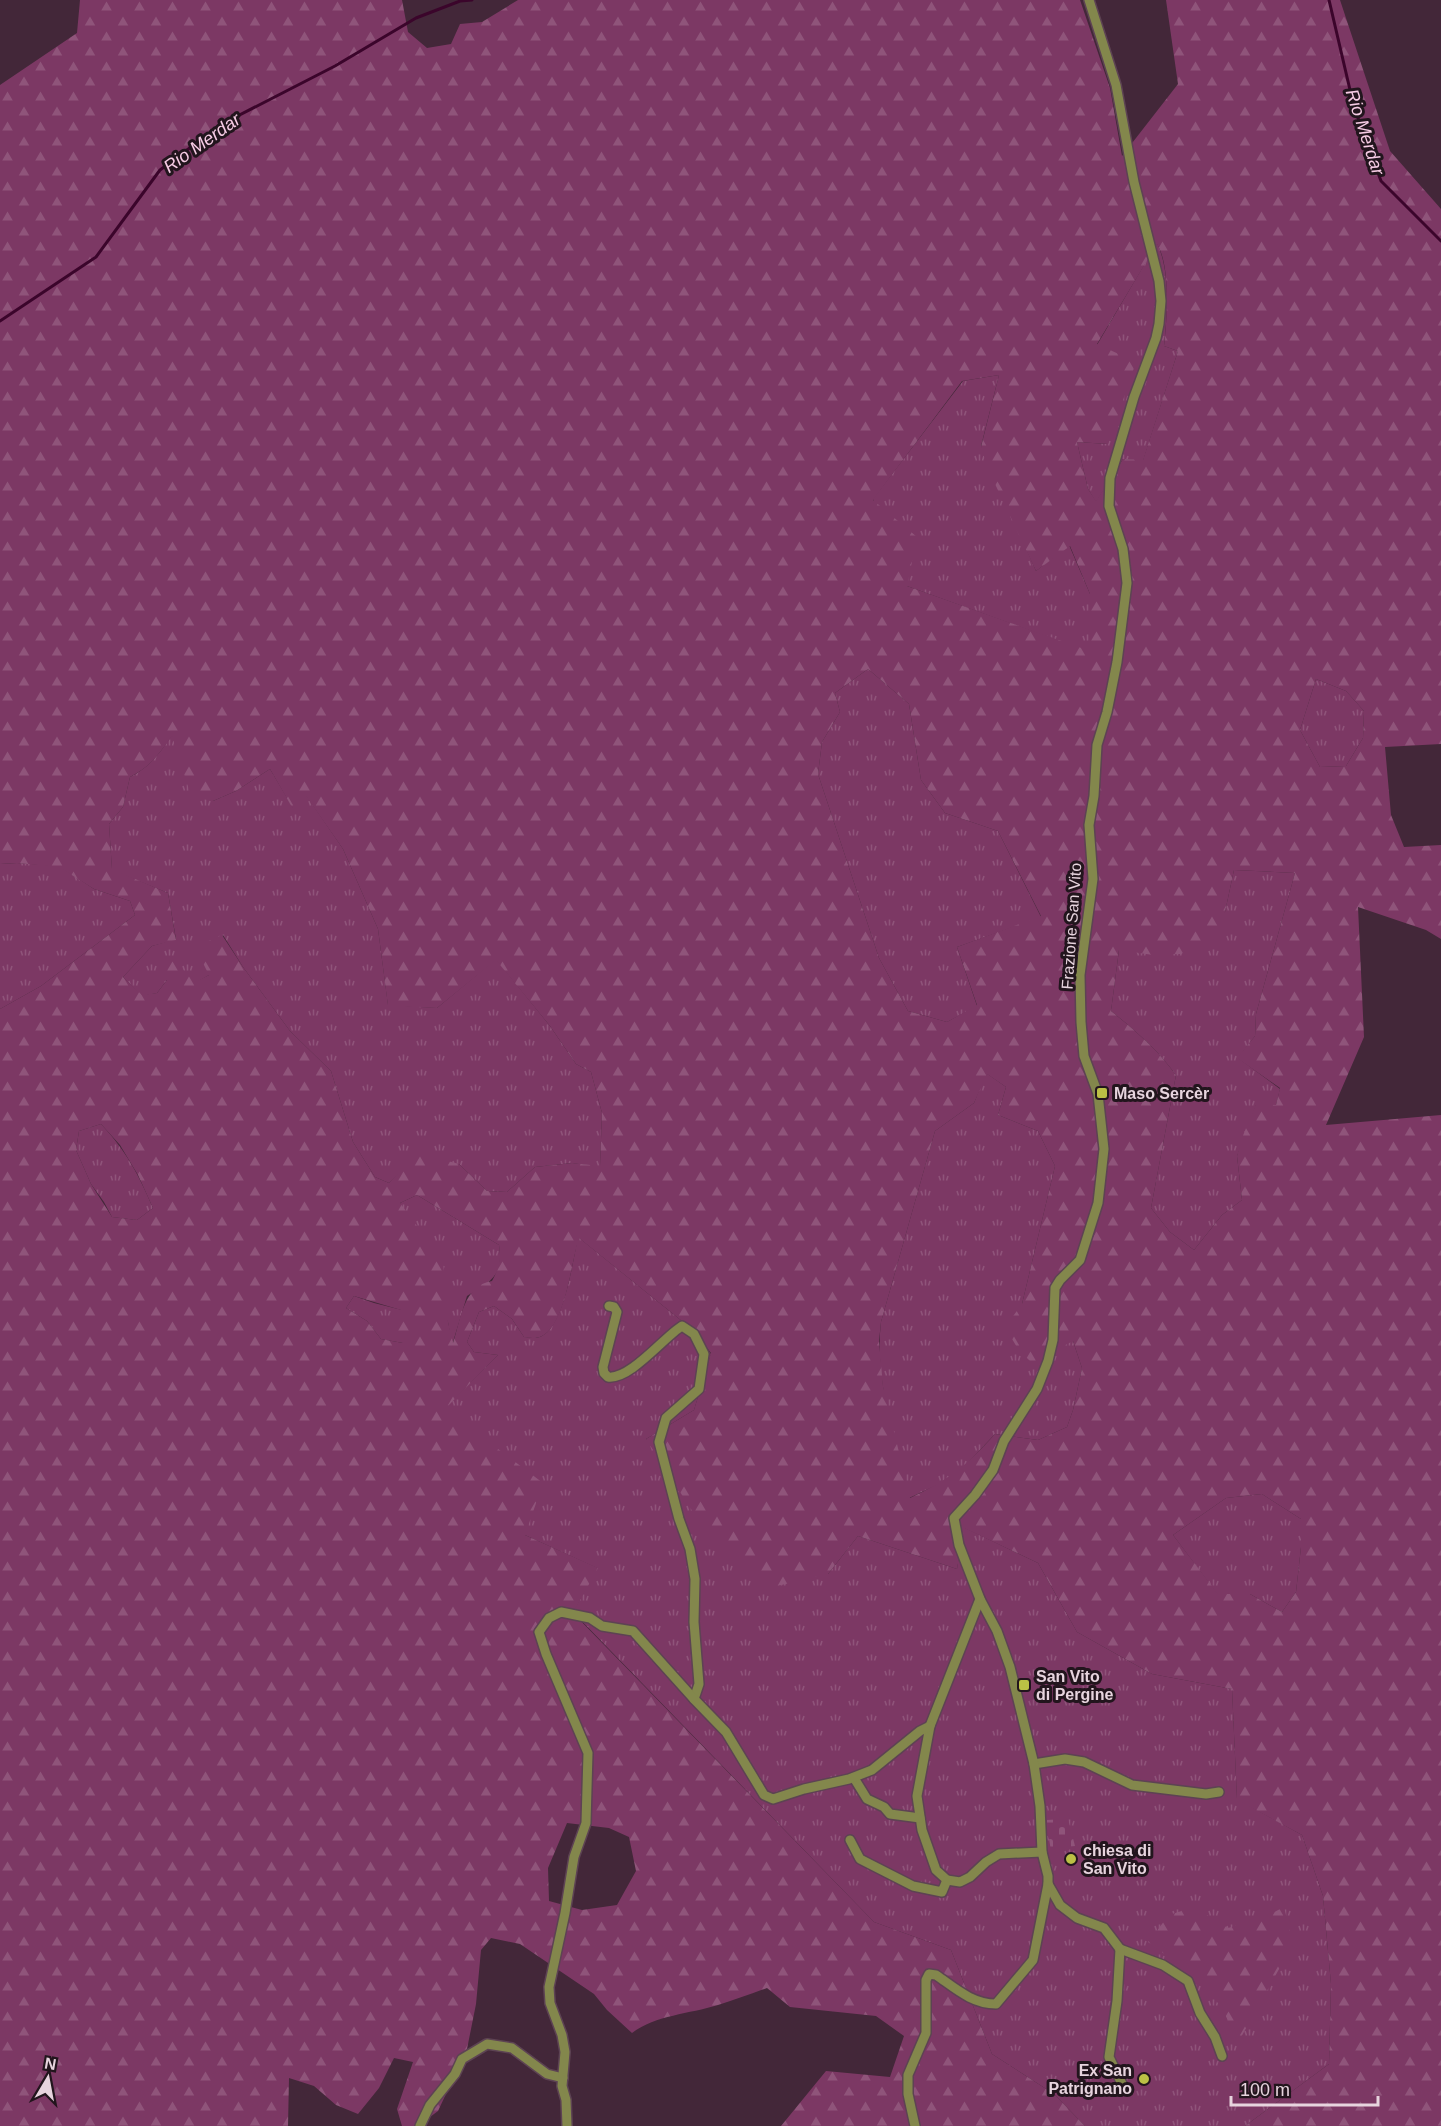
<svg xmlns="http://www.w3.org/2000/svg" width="1441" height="2126" font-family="Arial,sans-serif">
  <defs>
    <pattern id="grass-tufts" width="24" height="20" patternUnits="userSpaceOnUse" patternTransform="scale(1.5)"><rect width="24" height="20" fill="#7c3864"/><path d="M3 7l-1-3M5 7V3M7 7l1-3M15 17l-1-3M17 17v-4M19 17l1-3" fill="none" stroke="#8f547a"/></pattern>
    <pattern id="forest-firs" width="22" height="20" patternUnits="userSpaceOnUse" patternTransform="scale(1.5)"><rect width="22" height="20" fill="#7c3864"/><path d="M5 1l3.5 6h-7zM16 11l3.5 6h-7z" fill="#8f547a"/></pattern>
    <pattern id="cemetery-stones" width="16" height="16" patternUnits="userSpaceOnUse" patternTransform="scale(1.5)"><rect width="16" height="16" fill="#7c3864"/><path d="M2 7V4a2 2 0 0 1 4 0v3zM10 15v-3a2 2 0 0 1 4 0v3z" fill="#8f547a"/></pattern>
  </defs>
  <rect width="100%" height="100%" fill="#432739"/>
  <g fill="url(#grass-tufts)">
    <path d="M1157 243C1171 273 1167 315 1164 346L1178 351 1143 461 1123 459 1096 502 1088 489 1077 442 1108 444 1097 345Z"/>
    <path d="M999 375 981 446 1036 571 1069 545 1090 594V652L907 586 873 499 963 381Z"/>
    <path d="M868 669 909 704 921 780 945 813 998 831 1041 917 957 947 977 1006 947 1022 908 1011 879 958 818 774 822 742 840 712 835 693Z"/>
    <path d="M1316 679 1346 691 1364 711 1363 738 1346 766 1320 767 1300 730Z"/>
    <path d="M172 735 213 801 236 791 270 769 293 808 306 795 343 849 378 929 388 1005 437 1008 496 959 550 1026 576 1064 591 1072 602 1113 600 1167 572 1163 535 1167 507 1192 487 1191 459 1164 403 1170 389 1183 375 1177 353 1142 331 1071 290 1031 243 967 223 935 209 975 195 983 167 980 157 993 142 996 123 977 152 946 176 939 168 893 112 870 109 824 123 807 130 777C150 767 160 753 172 735Z"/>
    <path d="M17 863 59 866 94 889 130 901 135 915 41 986 0 1009V864Z"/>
    <path d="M1234 870 1295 873 1256 1014 1255 1036 1238 1058 1280 1089 1276 1105H1256L1237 1156 1242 1200 1222 1215 1194 1250 1170 1232 1151 1208 1176 1075C1158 1050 1136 1031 1111 1011L1119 950 1225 912Z"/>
    <path d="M986 1073 1006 1087 998 1115 1038 1131 1055 1166 1022 1304 1073 1341 1082 1368 1073 1410 1067 1427 1038 1440 995 1434 959 1472 939 1484 909 1498C896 1442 874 1381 881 1322L935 1131 974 1103Z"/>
    <path d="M101 1124C127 1152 138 1174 153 1208L137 1220 112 1217 104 1202 91 1184 76 1150 79 1131Z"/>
    <path d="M417 1195 499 1245C504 1276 491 1281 467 1296L452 1345 448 1322 400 1203Z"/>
    <path d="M578 1237 693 1330 711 1354 694 1410 646 1439 828 1574 858 1536 957 1569 963 1527 1038 1563 1077 1632 1152 1674 1232 1689 1237 1799 1302 1835 1323 1896 1331 1984 1329 2064 1245 2126H1085L1054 2094 992 2054 951 1950 874 1922 573 1612 597 1568 525 1535 444 1409 498 1355 474 1352 467 1342 479 1312 494 1306 512 1319 524 1337C531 1338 536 1339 542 1336 564 1325 573 1261 578 1237Z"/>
    <path d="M354 1296 374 1303 402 1310 403 1343 381 1339 367 1321 346 1308Z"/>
    <path d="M1262 1494 1301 1519V1547L1296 1592 1282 1612 1250 1594 1218 1595 1173 1535 1226 1498Z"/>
  </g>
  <g fill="url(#forest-firs)" fill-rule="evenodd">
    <path d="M80 0H402L408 32 427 48 451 44 460 24 482 22 518 0H1080L1110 88 1122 156 1178 84 1166 0H1340L1390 151 1441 209V744L1385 747 1391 815 1404 847 1441 845V939L1426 930 1358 907 1364 1037 1326 1125 1441 1115V2126H1245L1329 2064 1331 1984 1323 1896 1302 1835 1237 1800 1232 1689 1152 1674 1077 1632 1038 1563 964 1528 957 1569 858 1536 828 1574 777 1586 700 1523 646 1439 694 1410 711 1353 693 1330 579 1238C571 1262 566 1324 542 1336 536 1339 530 1338 524 1337L512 1319 494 1306 479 1312 467 1342 474 1352 498 1355 445 1409 543 1483 525 1535 598 1568 573 1613 874 1922 951 1950 992 2054 1054 2094 1085 2126H781L826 2071 890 2077 904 2036 876 2016 790 2007 767 1988C751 1994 734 2000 718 2005 689 2014 656 2015 632 2033L607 2010 594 1994 520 1944 491 1938 481 1950 476 2004 467 2049 438 2111 418 2126H402L397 2109 413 2062 394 2058 379 2088 358 2114 336 2105 314 2086 289 2078 288 2126H0V1009L41 986 135 915 130 901 94 889 59 867 17 863 0 864V85L77 33ZM1157 244C1171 266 1167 320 1164 346L1178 351 1143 460 1123 459 1096 501 1088 489 1077 442 1108 444 1136 362 1097 344ZM999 375 981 447 988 469 1036 571 1070 546 1090 594V651L907 586 917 537 873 500 962 381ZM868 669 909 704 921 780 945 813 998 831 1041 916 957 947 977 1005 947 1022 908 1011 879 958 818 774 822 742 840 712 835 693ZM1316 679 1346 691 1364 711 1363 738 1346 766 1320 767 1300 730ZM172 736 191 796 213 801 236 791 270 769 293 809 306 796 343 849 378 929 388 1006 437 1008 496 960 550 1026 576 1064 591 1072 602 1113 600 1166 572 1163 535 1167 507 1192 487 1191 459 1164 418 1153 389 1183 375 1177 353 1142 331 1071 290 1031 243 967 222 935 195 947 209 975 195 982 173 960 159 962 167 980 157 993 142 995 123 977 152 946 176 940 168 893 112 869 109 824 123 807 130 777C150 767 159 754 172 736ZM1234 870 1295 873 1256 1014 1255 1036 1237 1058 1280 1088 1276 1105 1256 1104 1242 1138 1237 1156 1242 1200 1222 1215 1194 1250 1170 1232 1151 1208 1176 1075C1158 1050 1136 1031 1111 1011L1119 950 1153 955 1181 954 1216 935 1225 912ZM987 1074 1006 1087 998 1115 1038 1131 1055 1166 1022 1304 1005 1327 1018 1349 1032 1363 1073 1341 1082 1368 1073 1410 1067 1427 1038 1440 995 1434C965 1467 950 1479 910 1498L883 1386 879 1341 881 1322 935 1131 974 1103ZM101 1124 120 1145 138 1175 153 1208 137 1220 112 1217 91 1184 76 1150 79 1131ZM417 1195 499 1245C501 1260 499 1268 492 1281 463 1286 461 1319 453 1343L448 1322 443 1261 400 1203ZM354 1296 401 1310 392 1329 403 1343 381 1339 367 1321 346 1308ZM1262 1494 1301 1519V1547L1296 1592 1282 1612 1250 1594H1218L1173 1535 1226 1498ZM567 1823 609 1828 629 1837 636 1871 617 1905 582 1910 549 1901 548 1868Z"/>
    <path d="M1194 1907 1228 1928 1261 1919 1284 1907 1293 1944 1240 2039 1206 1984 1148 1942 1169 1915Z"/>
  </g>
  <path fill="url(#cemetery-stones)" d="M1068 1819 1075 1846 1069 1847V1850L1051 1851 1046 1820Z"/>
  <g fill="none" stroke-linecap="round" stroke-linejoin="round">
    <g stroke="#3b052b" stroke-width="3">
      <path d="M1329 0 1354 107 1381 181 1441 241"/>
      <path d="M0 321 96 257 160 170 222 124 335 66 416 18 460 1 472 0"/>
    </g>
    <defs>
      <g id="street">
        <path d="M609 1306 614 1307 617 1312 603 1367 604 1373 608 1377C630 1380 664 1337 682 1326L694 1334 704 1354 699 1389 666 1418 659 1442 679 1519 690 1549 695 1579 694 1622 699 1684 694 1699"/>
        <path d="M980 1599 930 1726 917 1796 922 1830 936 1870 947 1880 960 1882 970 1877 986 1862 999 1854 1042 1852"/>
        <path d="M1034 1764 1065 1759 1084 1762 1132 1785 1206 1794 1219 1792"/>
        <path d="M854 1778 867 1799 884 1807 890 1814 920 1818"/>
        <path d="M850 1840 860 1859 913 1886 942 1892 947 1880"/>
        <path d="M1048 1884 1060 1905 1077 1918 1104 1928 1120 1949"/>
        <path d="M1120 1949 1163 1965 1188 1981 1200 2013 1215 2037 1222 2056"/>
        <path d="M1120 1949 1117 2001 1109 2057 1123 2086"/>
        <path d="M420 2126 430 2105 455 2074 462 2059 487 2044 512 2048 547 2074 563 2078"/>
        <path d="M567 2126 566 2100 562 2086 565 2052 562 2035 550 2003 549 1987 565 1913 574 1857 586 1823 588 1753 546 1654 539 1632 549 1618 561 1612 590 1618 602 1626 633 1631 694 1699 726 1732 764 1795 773 1799 804 1789 849 1779 872 1770 920 1731 930 1726"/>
        <path d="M915 2126 908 2094V2075L926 2033V1980L929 1974 936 1975C955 1988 972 2004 996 2004L1033 1960 1048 1884V1876L1042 1852 1040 1806 1034 1764 1010 1667 997 1631 980 1599 959 1545 954 1518 975 1495 993 1470 1004 1441 1037 1389 1048 1361 1053 1340 1055 1288 1060 1280 1080 1260 1098 1203 1104 1149 1098 1094 1084 1056 1081 1022 1080 975 1093 879 1089 825 1094 796 1097 745 1107 712 1117 662 1127 583 1123 549 1109 506 1110 478 1134 397 1156 338 1159 324 1161 301 1159 281 1134 182 1116 85 1089 0"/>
      </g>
    </defs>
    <use href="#street" stroke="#5d4353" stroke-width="12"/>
    <use href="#street" stroke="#83874c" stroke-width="9"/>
  </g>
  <g fill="#bbc045" stroke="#22151d" stroke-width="2">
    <rect x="1096" y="1087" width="12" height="12" rx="3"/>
    <rect x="1018" y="1679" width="12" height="12" rx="3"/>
    <circle cx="1071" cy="1859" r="6"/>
    <circle cx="1144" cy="2079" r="6"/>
  </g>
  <g text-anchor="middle" stroke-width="6" stroke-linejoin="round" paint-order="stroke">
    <g font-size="16" fill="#e7d4de" stroke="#22151d">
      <text transform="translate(1071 926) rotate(-86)" y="6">Frazione San Vito</text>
    </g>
    <g font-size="16" font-weight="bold" fill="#e7d4de" stroke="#22151d" text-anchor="start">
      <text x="1114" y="1099">Maso Sercèr</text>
      <text x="1036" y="1682">San Vito<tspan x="1036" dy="18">di Pergine</tspan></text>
      <text x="1083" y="1856">chiesa di<tspan x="1083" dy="18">San Vito</tspan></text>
      <text x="1132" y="2076" text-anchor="end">Ex San<tspan x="1132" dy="18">Patrignano</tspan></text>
    </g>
    <g font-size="18" font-style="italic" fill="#f7cce5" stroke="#22151d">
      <text transform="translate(1365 132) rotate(72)" y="6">Rio Merdar</text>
      <text transform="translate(202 143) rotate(-35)" y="6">Rio Merdar</text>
    </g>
  </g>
  <g transform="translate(48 2078) rotate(10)" stroke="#22151d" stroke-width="4.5" paint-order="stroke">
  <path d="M0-4.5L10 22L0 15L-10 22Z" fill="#e7d4de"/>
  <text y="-9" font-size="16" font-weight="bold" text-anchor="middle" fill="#e7d4de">N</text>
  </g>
  <path d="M1231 2096v9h147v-9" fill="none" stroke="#e7d4de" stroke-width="3"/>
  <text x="1240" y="2096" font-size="18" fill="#e7d4de" stroke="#22151d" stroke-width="4.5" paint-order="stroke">100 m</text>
</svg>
